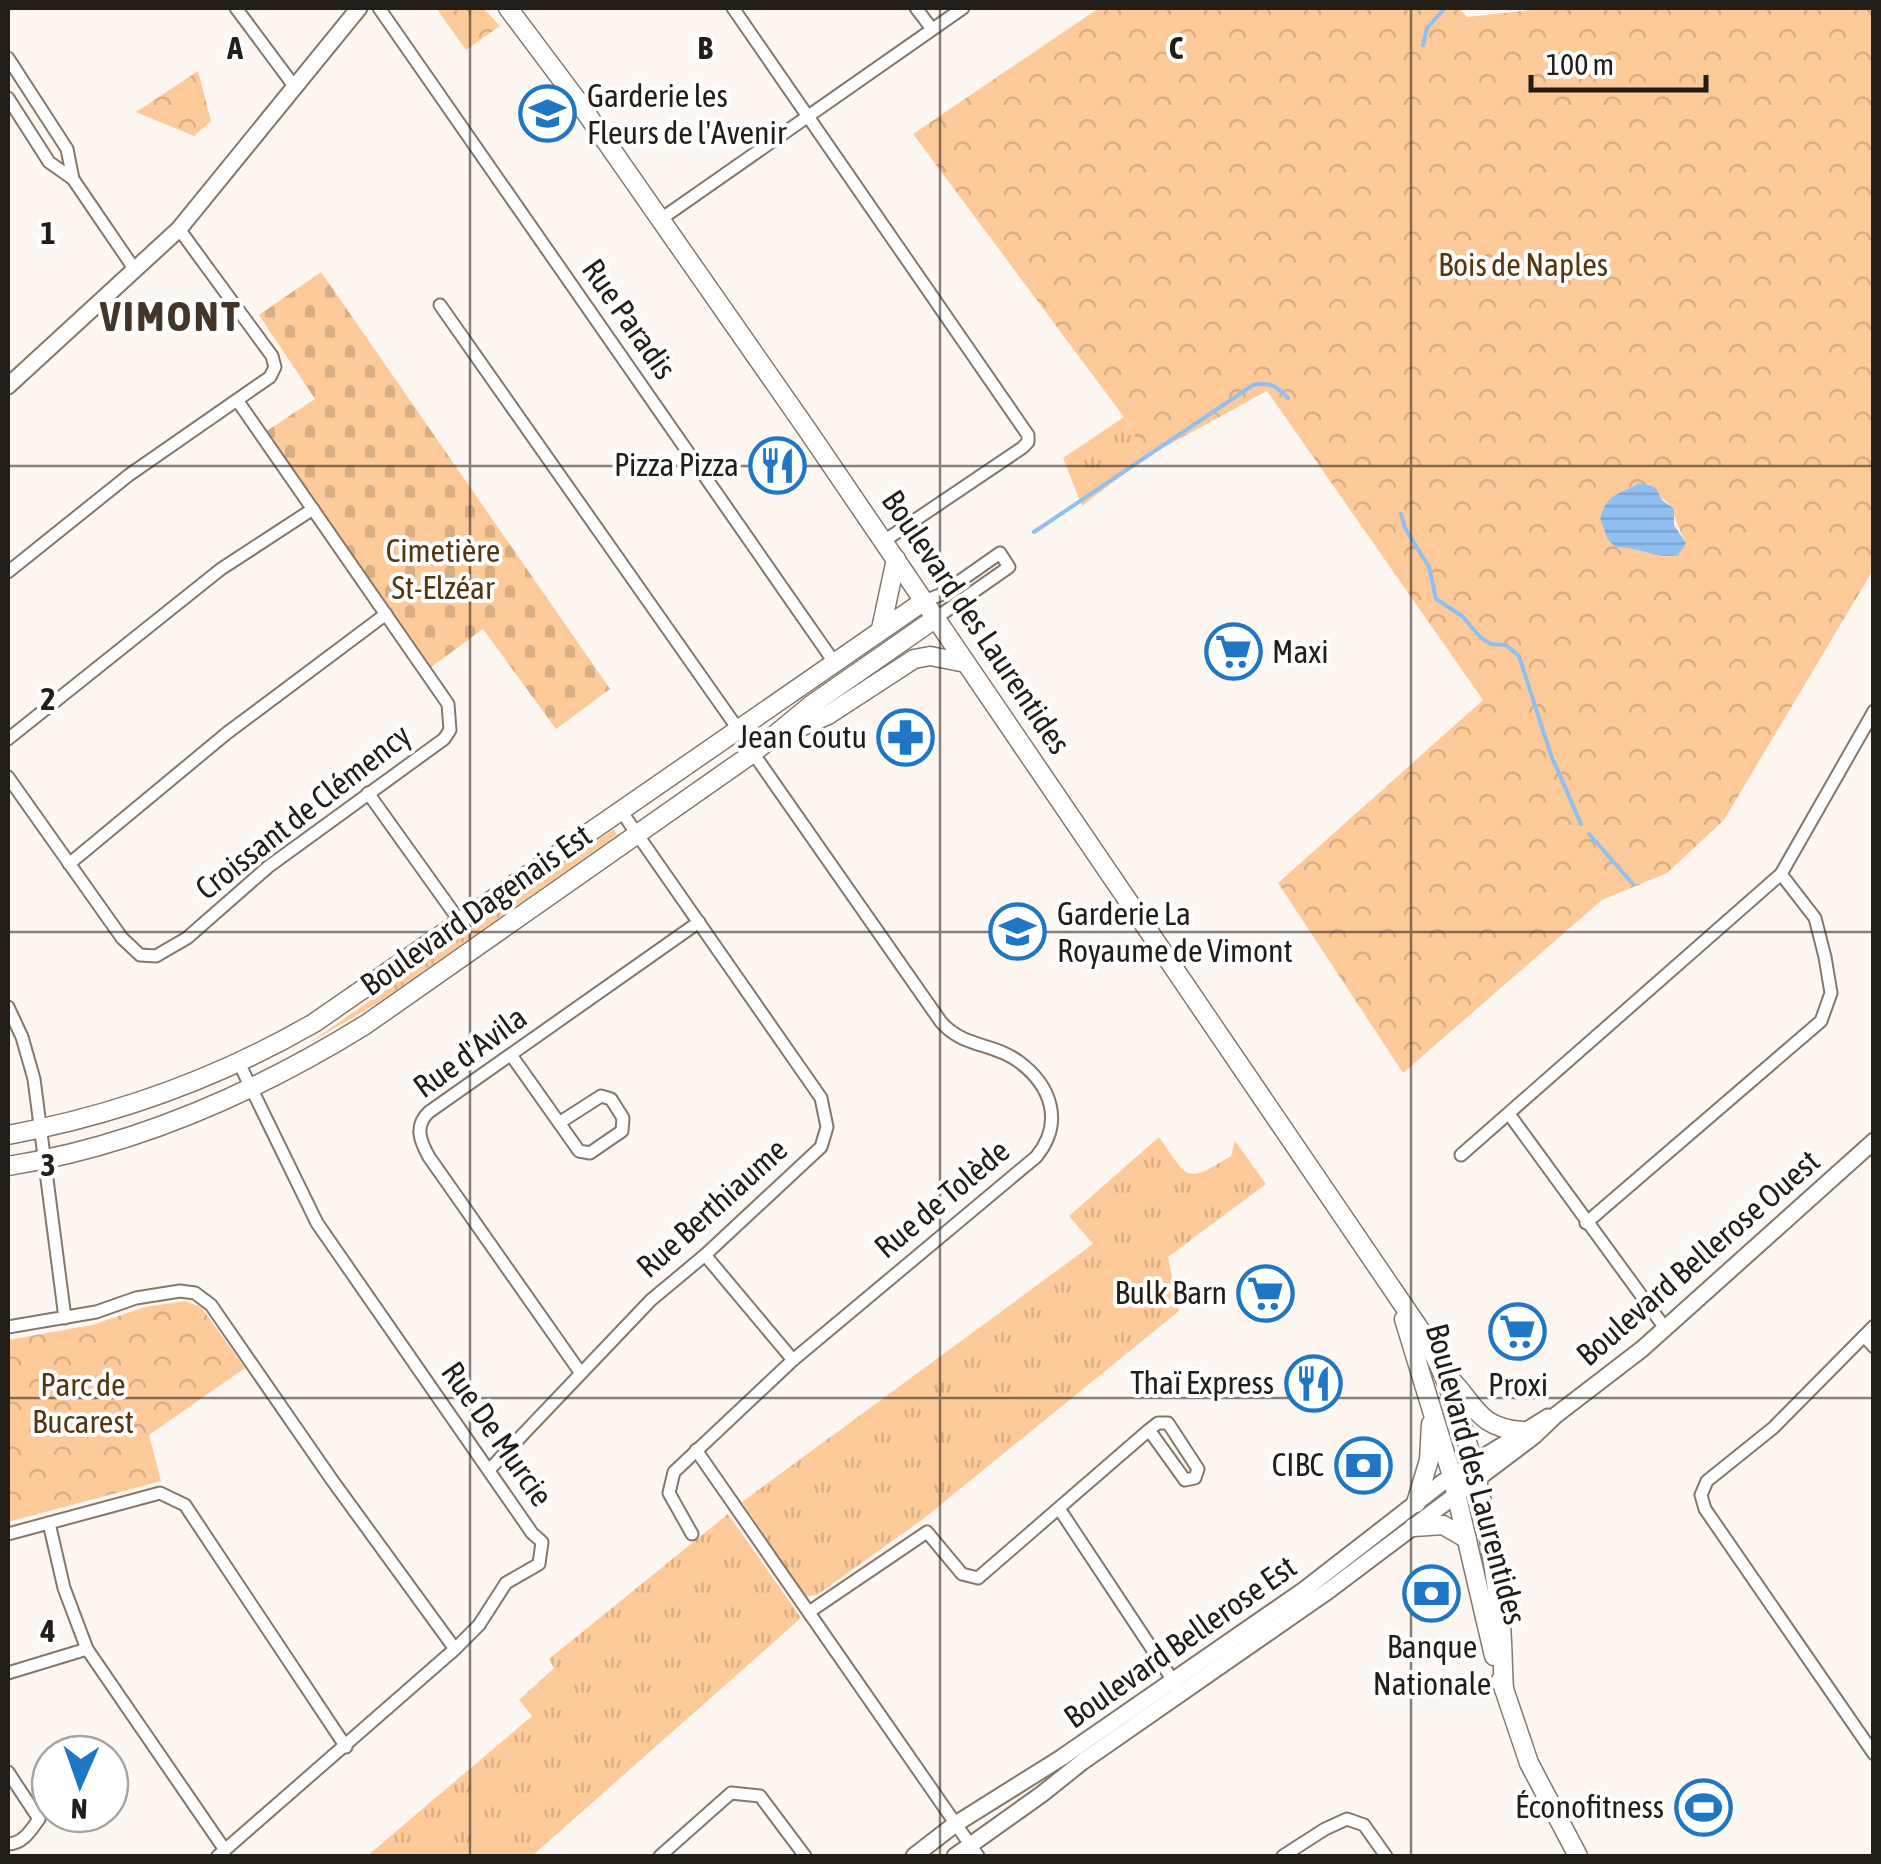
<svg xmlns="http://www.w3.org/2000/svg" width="1881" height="1864" font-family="'Asap Condensed',sans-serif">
  <defs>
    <pattern id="grass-tufts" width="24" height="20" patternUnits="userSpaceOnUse" patternTransform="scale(2.5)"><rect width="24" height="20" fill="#feca99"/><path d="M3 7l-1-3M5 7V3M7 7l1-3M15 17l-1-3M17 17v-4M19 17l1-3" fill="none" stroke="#d9ad83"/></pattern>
    <pattern id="forest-crowns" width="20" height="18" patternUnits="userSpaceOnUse" patternTransform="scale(2.5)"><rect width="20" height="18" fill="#feca99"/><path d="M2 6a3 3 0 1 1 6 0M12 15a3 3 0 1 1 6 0" fill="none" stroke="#d9ad83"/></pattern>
    <pattern id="cemetery-stones" width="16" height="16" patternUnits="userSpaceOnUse" patternTransform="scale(2.5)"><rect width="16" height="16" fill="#feca99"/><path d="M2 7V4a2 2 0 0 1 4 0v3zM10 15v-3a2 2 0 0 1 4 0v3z" fill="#d9ad83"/></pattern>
    <pattern id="water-rules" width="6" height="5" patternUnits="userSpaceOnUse" patternTransform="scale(2.5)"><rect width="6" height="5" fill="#90bff1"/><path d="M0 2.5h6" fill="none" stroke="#7ca4ce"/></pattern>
  </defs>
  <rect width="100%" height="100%" fill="#fef7f1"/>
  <g fill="url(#grass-tufts)">
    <path d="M1124 417 1146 457 1082 506 1063 458Z"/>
    <path d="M614 829 617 835 379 1002 308 1044Z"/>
    <path d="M1159 1137C1189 1179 1184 1185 1231 1156L1235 1141 1266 1184 1168 1257 1179 1311 923 1519 817 1595 806 1596 742 1502 1093 1244 1069 1216Z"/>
    <path d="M728 1514 801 1618 532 1856H367L532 1716 519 1700 554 1668 549 1659Z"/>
  </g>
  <g fill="url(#forest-crowns)" fill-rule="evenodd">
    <path d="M436 8H483L500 26 466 50Z"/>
    <path d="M1099 8H1459L1467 17 1550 8H1873V570L1724 820 1667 873 1602 900 1403 1073 1278 883 1483 700 1267 391 1146 457 1124 417 913 134ZM1639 483C1648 490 1661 496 1669 504 1671 506 1680 533 1686 543L1670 557 1633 547H1616L1600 518C1609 491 1618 496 1639 483Z"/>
    <path d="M198 71 211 121 194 136 136 112Z"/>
    <path d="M185 1301 201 1307 245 1368 149 1435 161 1481 8 1522V1340L92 1325 145 1307Z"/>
  </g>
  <path fill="url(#cemetery-stones)" d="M321 272 610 689 556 729 483 629 427 670 265 432 315 399 259 315Z"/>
  <path fill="url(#water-rules)" d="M1639 483 1655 487 1662 500 1674 509V525L1686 543 1678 555C1658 560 1637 546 1616 547L1608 540 1600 518C1609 491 1618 496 1639 483Z"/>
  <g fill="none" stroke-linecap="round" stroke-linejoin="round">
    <g stroke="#90bff1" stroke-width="4">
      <path d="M1423 45 1427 28 1445 8"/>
      <path d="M1401 514 1405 528 1429 567 1436 599 1462 616 1481 638 1491 644 1506 645 1519 656 1551 755 1581 824"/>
      <path d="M1034 532 1253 385C1270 382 1277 386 1288 398"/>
      <path d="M1589 834 1633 884"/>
    </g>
    <defs>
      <g id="minor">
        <path d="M236 8 294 86"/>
        <path d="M379 8 834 662"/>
        <path d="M733 8 1028 435V442L1022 448 884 541"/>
        <path d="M916 8 932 29"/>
        <path d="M8 58 67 149 73 179"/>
        <path d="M8 98 49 162 73 179 135 270"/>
        <path d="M661 219 963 8"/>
        <path d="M440 305 738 729"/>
        <path d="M8 572 129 475 270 377 275 367 272 356 179 229"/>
        <path d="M924 601 940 595 1000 553 1009 567 936 618"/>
        <path d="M8 739 221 569 313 509"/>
        <path d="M8 777 122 938 140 955 156 956 187 938 268 867 444 739 450 730 448 704 237 400"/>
        <path d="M368 793 461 923"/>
        <path d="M69 864 227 733 386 614"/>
        <path d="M8 1007 22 1037 34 1079 65 1318"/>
        <path d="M511 1055 579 1151 590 1153 622 1131 623 1118 611 1099 601 1096 559 1123"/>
        <path d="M1509 1114 1665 1328"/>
        <path d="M1461 1155 1781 874 1874 711"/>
        <path d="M1586 1223 1821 1021 1831 993 1825 957 1815 918 1781 874"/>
        <path d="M705 1255 793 1360"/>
        <path d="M1874 1326 1773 1428 1707 1481 1701 1495 1705 1509 1874 1754"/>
        <path d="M8 1327 96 1312 136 1298 180 1291 195 1293 211 1305 332 1480 455 1649"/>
        <path d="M1864 1336 1874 1347"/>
        <path d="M580 1372 429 1157C420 1141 414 1126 429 1112L699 922"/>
        <path d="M696 1450 978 1856"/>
        <path d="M489 1470 651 1300 705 1255 821 1147 827 1127 821 1098 621 811"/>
        <path d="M1060 1510 1176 1685"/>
        <path d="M49 1523 64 1588 87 1649 225 1850"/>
        <path d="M8 1534 160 1493 185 1505 346 1747"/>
        <path d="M692 1534 669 1493 674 1472 793 1360 1036 1157C1064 1123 1052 1086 1018 1061 991 1042 964 1048 941 1022L753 753"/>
        <path d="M809 1612 927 1532 962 1574 978 1578 1149 1430 1158 1423H1168L1198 1469 1195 1478 1185 1480 1149 1430"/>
        <path d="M8 1673 87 1649"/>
        <path d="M8 1772 39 1819C31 1830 23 1844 8 1844"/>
        <path d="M218 1856 455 1649 479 1625 506 1583 539 1564 542 1542 532 1533 317 1223 239 1063"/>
        <path d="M660 1856 731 1793 760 1796 805 1856"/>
        <path d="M1283 1856 1325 1829 1347 1819 1364 1825 1386 1856"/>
      </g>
      <g id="tertiary">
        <path d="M8 386 179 229 359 8"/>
        <path d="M914 1856 954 1825 1061 1758 1304 1590 1443 1482 1548 1417"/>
        <path d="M955 1856 1042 1794 1082 1762 1328 1591 1534 1436 1556 1415 1642 1349 1874 1141"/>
      </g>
      <g id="secondary">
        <path d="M508 8 577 100 806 428 1423 1334C1467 1411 1486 1510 1498 1597 1503 1628 1502 1659 1504 1689"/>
        <path d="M881 629 896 559"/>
        <path d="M789 732 828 715 914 659 930 656 966 663"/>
        <path d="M8 1135C117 1115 217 1079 314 1023L924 601"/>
        <path d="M8 1166C136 1146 255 1093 365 1025L753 753 811 705 936 618"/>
        <path d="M1404 1319 1452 1476 1494 1656"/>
        <path d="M1445 1374C1476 1402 1474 1427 1522 1431"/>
        <path d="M1416 1503 1429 1460 1431 1424"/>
        <path d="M1414 1527 1443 1525 1467 1539"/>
        <path d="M1501 1680 1529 1763 1578 1856"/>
      </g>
    </defs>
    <use href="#minor" stroke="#867769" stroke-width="15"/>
    <use href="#tertiary" stroke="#867769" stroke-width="19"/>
    <use href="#secondary" stroke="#867769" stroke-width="21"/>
    <use href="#minor" stroke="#fff" stroke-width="11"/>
    <use href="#tertiary" stroke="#fff" stroke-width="15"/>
    <use href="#secondary" stroke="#fff" stroke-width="18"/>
  </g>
  <path fill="none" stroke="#231d17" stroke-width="2.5" stroke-opacity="0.55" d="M470 8V1856M940 8V1856M1411 8V1856M8 466H1874M8 932H1874M8 1398H1874"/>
  <defs>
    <symbol id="school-ring" viewBox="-11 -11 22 22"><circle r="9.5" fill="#fff" stroke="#1e76c4" stroke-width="1.5"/><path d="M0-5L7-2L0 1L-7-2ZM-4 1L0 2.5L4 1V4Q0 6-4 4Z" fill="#1e76c4"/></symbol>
    <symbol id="restaurant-ring" viewBox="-11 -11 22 22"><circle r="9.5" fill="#fff" stroke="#1e76c4" stroke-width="1.5"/><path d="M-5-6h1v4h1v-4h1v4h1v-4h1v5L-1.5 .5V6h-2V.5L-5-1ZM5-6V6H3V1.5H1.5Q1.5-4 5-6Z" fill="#1e76c4"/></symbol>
    <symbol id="supermarket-ring" viewBox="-11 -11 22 22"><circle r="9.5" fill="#fff" stroke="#1e76c4" stroke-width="1.5"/><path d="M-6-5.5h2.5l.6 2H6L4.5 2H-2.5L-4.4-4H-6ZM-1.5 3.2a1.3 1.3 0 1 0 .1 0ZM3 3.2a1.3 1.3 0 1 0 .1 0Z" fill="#1e76c4"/></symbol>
    <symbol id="pharmacy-ring" viewBox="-11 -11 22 22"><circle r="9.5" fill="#fff" stroke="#1e76c4" stroke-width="1.5"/><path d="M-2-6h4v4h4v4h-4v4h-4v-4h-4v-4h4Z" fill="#1e76c4"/></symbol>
    <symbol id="bank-ring" viewBox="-11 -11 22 22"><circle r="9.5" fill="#fff" stroke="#1e76c4" stroke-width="1.5"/><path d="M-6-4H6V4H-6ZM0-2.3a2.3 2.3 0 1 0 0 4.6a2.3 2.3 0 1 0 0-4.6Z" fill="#1e76c4"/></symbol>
    <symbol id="stadium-ring" viewBox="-11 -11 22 22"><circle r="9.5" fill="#fff" stroke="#1e76c4" stroke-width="1.5"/><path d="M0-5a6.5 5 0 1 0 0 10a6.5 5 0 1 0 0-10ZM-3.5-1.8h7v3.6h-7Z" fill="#1e76c4"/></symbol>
  </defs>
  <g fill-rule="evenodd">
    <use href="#school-ring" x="516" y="82" width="63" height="63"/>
    <use href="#restaurant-ring" x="746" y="434" width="63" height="63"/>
    <use href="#supermarket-ring" x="1202" y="620" width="63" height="63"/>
    <use href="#pharmacy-ring" x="874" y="706" width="63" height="63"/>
    <use href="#school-ring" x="986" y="900" width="63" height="63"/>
    <use href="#supermarket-ring" x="1234" y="1262" width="63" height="63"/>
    <use href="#supermarket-ring" x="1486" y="1300" width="63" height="63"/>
    <use href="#restaurant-ring" x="1282" y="1352" width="63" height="63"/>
    <use href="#bank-ring" x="1332" y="1434" width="63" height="63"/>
    <use href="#bank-ring" x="1400" y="1562" width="63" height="63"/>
    <use href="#stadium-ring" x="1672" y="1776" width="63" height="63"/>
  </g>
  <g text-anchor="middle" stroke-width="8" stroke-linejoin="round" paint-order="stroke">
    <g font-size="32" fill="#231d17" stroke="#fff" text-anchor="end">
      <text x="587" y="107" text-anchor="start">Garderie les<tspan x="587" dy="37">Fleurs de l'Avenir</tspan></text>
      <text x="739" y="476">Pizza Pizza</text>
      <text x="1272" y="663" text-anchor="start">Maxi</text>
      <text x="867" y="748">Jean Coutu</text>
      <text x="1057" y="925" text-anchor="start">Garderie La<tspan x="1057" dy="37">Royaume de Vimont</tspan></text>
      <text x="1227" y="1304">Bulk Barn</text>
      <text x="1274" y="1394">Thaï Express</text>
      <text x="1518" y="1396" text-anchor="middle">Proxi</text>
      <text x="1324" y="1476">CIBC</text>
      <text x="1432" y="1658" text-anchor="middle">Banque<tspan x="1432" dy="37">Nationale</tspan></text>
      <text x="1664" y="1818">Éconofitness</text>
    </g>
    <g font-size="32" fill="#57350e" stroke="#fff">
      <text x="1523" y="276">Bois de Naples</text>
      <text x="443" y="562">Cimetière<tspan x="443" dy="37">St-Elzéar</tspan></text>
      <text x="83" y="1396">Parc de<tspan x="83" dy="37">Bucarest</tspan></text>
    </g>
    <g font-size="32" fill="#231d17" stroke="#fff">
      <text transform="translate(629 319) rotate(55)" y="11">Rue Paradis</text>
      <text transform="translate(976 622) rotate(56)" y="11">Boulevard des Laurentides</text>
      <text transform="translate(303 812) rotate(-38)" y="11">Croissant de Clémency</text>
      <text transform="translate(476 910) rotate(-35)" y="11">Boulevard Dagenais Est</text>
      <text transform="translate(470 1052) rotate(-36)" y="11">Rue d'Avila</text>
      <text transform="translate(942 1199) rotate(-40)" y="11">Rue de Tolède</text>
      <text transform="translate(712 1208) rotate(-42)" y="11">Rue Berthiaume</text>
      <text transform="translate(1698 1258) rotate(-41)" y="11">Boulevard Bellerose Ouest</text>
      <text transform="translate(497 1434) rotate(55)" y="11">Rue De Murcie</text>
      <text transform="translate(1476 1474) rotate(75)" y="11">Boulevard des Laurentides</text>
      <text transform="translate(1180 1642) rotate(-35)" y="11">Boulevard Bellerose Est</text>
    </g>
    <g font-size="42" font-weight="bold" letter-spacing="2.5" fill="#433529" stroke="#fff">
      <text x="171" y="331">VIMONT</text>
    </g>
  </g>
  <g font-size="32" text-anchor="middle" font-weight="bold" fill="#231d17" stroke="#fff" stroke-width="8" stroke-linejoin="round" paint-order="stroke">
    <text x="235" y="59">A</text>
    <text x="705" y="59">B</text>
    <text x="1176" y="59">C</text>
    <text x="48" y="244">1</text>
    <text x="48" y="710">2</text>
    <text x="48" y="1176">3</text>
    <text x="48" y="1642">4</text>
  </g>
  <rect width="1881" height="1864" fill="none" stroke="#231d17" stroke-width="20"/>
  <g transform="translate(80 1784) rotate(182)"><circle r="48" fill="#ffffff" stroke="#a7a5a2" stroke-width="2.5"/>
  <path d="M0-8L18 38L0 25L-18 38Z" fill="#1e76c4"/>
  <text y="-15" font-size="28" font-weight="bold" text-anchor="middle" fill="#231d17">N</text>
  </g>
  <path d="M1531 75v15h175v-15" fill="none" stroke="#231d17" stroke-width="5"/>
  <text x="1546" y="75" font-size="30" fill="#231d17" stroke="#ffffff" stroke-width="8" paint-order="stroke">100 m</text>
</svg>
